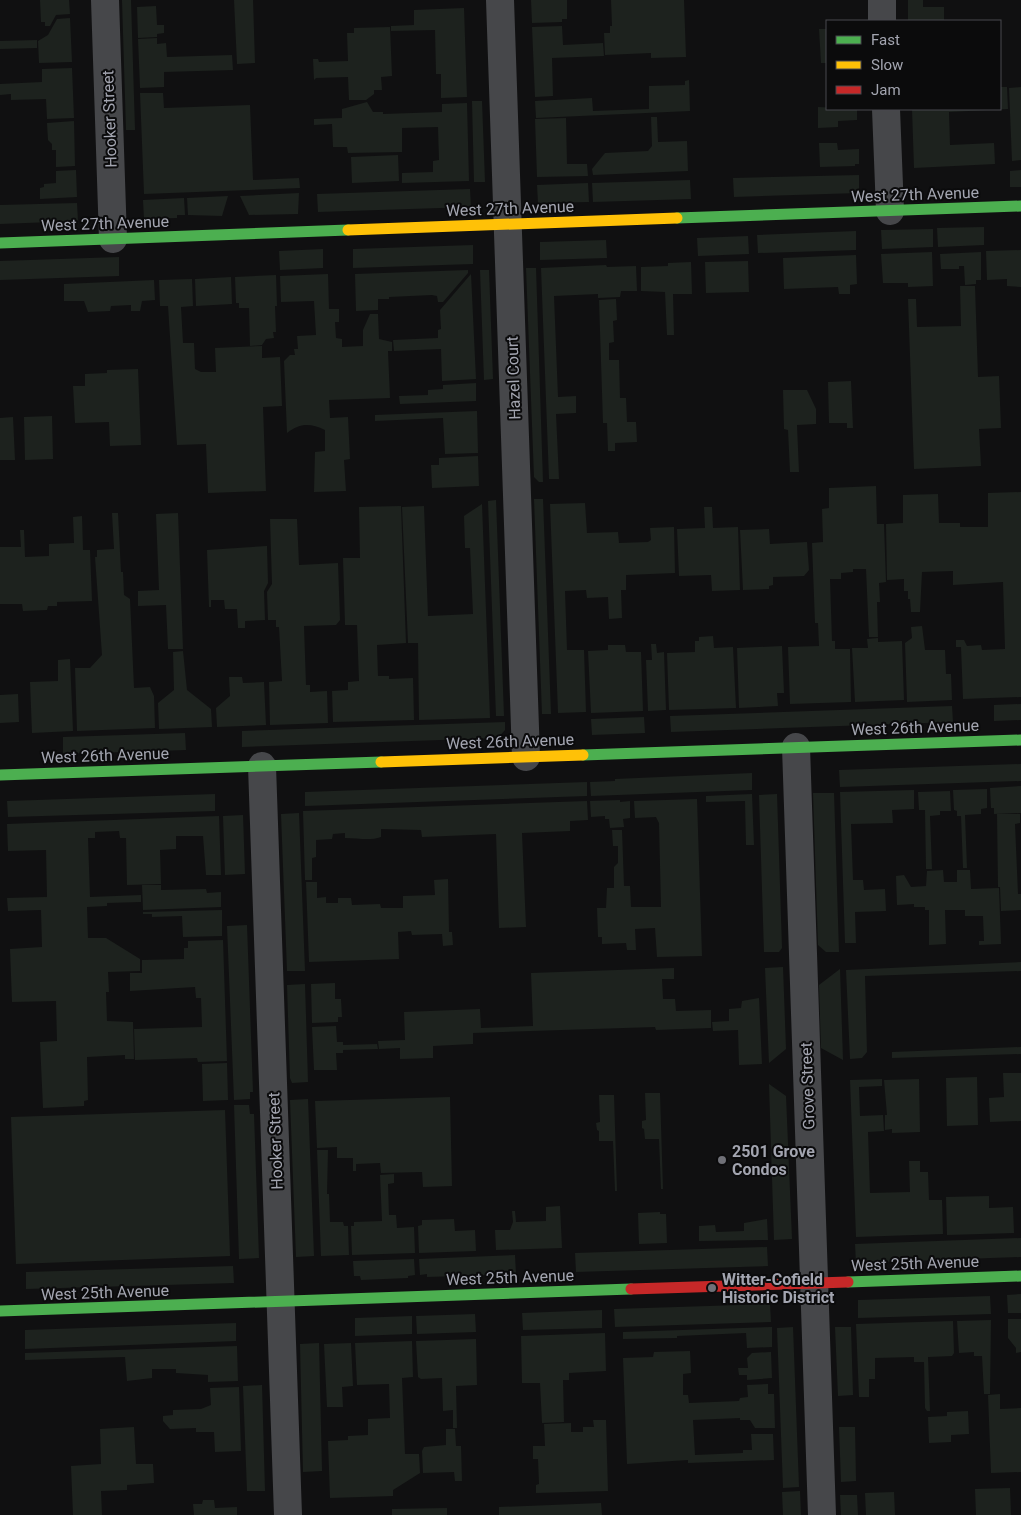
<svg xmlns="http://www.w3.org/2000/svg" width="1021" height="1515" font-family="Roboto,sans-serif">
  <rect width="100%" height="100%" fill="#101011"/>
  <g fill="#1d221e">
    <path d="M40 0H69L70 14 56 15 50 26H45V22H41Z"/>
    <path d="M122 0H131L135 130H126Z"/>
    <path d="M234 0H253L255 63 237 64Z"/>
    <path d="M531 0H567V19H562V22L532 23Z"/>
    <path d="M611 0H684L686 57 651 58V53L605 55 604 33H610V26H612Z"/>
    <path d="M908 0H923V7H944V21H908Z"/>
    <path d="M156 6 157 25H164V33L157 34V37L138 38 137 7Z"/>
    <path d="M464 8 467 97 441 98V74H436L435 30 391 31V26L414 25V10Z"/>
    <path d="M70 18 72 62 39 63 38 41 48 35 57 19Z"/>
    <path d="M562 26 563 45 603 43 604 56 552 58 553 96 535 97 532 27Z"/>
    <path d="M390 27 392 76 381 77 382 90H374V94L366 100H349L348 77 316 78 314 80 313 59H318L319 62 348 61 347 33H354V28Z"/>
    <path d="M819 29H827V63H821Z"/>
    <path d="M157 38V44L166 43 167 57 232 55 233 70 164 72V87L140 88 138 39Z"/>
    <path d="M37 40V48L0 49V41Z"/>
    <path d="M72 68 74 118 47 119 46 99 11 100V94L0 95V84L42 82V69Z"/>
    <path d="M689 80 690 111 536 118 535 101 592 98 593 111 649 109V86L685 85V81Z"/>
    <path d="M1000 87H1007L1008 109 949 112 950 145 994 143 995 164 914 168 912 109H1000Z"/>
    <path d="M1021 87V160L1012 161 1009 88Z"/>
    <path d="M140 93H163L164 108 250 105 253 180 299 178 300 188 144 194Z"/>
    <path d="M472 101H482L485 182H474Z"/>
    <path d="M367 102 373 112H383V114L442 112V104L467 103 469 181 402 183V173L433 172V161L439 160 438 127 402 128V152L348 153 347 147H333L332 124 314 125V119L342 118V109Z"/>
    <path d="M818 107 857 109V120L838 121V127L818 128Z"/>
    <path d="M651 117H657L658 142 687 141 688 171 593 175 592 169 605 153 648 151 652 146Z"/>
    <path d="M566 118 567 164H587L588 176 537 177 535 119Z"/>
    <path d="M74 121 75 166 56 167V150H52V144L48 140 47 123Z"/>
    <path d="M819 143H837L838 150 859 149V164H855V166L820 167Z"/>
    <path d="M398 155 399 181 352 183 351 157Z"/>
    <path d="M76 170 77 197 40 199V188L44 187V184L56 183V171Z"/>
    <path d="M1021 170V187H1010V171Z"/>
    <path d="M859 175V193L734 197 733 178Z"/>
    <path d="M690 180 691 199 593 202 592 183Z"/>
    <path d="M588 183 589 202 538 203 537 185Z"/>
    <path d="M470 189 471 207 318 212 317 194Z"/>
    <path d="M299 193 298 214 249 215 240 196Z"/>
    <path d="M228 196 222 216 188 215 187 198Z"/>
    <path d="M184 198 185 215H177V218L144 219 143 200Z"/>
    <path d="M77 203 78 221 0 224V205Z"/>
    <path d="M984 227V245L938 247 937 228Z"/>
    <path d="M933 229V247L882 249 881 230Z"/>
    <path d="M856 231V250L758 253 757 235Z"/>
    <path d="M748 236 749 254 698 256 697 238Z"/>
    <path d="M606 240 607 258 540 260V242Z"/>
    <path d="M473 245V264L353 268V249Z"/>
    <path d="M323 249V268L280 270 279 251Z"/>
    <path d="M1021 250V287L1007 286V279L987 280 986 251Z"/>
    <path d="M932 252 933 286 908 287V283H883L881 254Z"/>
    <path d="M981 252V280H976V284L965 285 964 266H959V269H941L940 254Z"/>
    <path d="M856 255 857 284 850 285V294H839L838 287 784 289 783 258Z"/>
    <path d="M119 257V276L0 280V261Z"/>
    <path d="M748 261 749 292 706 293 705 262Z"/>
    <path d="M691 262 692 294H673L674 335H667L665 292 641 291V267L668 266V263Z"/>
    <path d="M606 265 607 267 636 266 637 291H621L620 297 598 298V294L554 296 558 397 576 396V413L556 414 559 479H549L541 268Z"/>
    <path d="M526 268H536L543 482H539L534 477Z"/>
    <path d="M468 270V273L443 302H438L437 296 432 295 389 297V299H378V310L356 311 355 274Z"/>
    <path d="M480 270H489L493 379 484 380Z"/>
    <path d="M328 274 329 309H339V322H335L336 338 342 339V347L363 346V330L370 314H378L379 339 392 342V351H388L390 398 329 400 330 418 348 417 350 459 344 460 346 491 314 492 315 452 325 451V430C310 423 300 423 287 433L284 361 290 355H295L294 349H298L297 336 316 335 314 301 281 302 280 276Z"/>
    <path d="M471 274 476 379 442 381 441 349 394 351 393 340 438 338V330L441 329 440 310Z"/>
    <path d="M276 275 277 306H275L276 332H273L274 338 266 339 262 345 250 346 249 308H239V303H236L235 277Z"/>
    <path d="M231 277 232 304 196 306 195 279Z"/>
    <path d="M192 279 193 306 181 307 183 343H194L195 369 201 372H216L215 348 262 346V358L280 357 282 406 263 407 266 491 208 493 206 444 177 445 168 306H160L159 280Z"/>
    <path d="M154 280 155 300 142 301 140 311H131V305L111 306 110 311 88 312 84 301H64V284Z"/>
    <path d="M960 286H975L978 377 999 376 1001 428 979 429 981 466 914 469 908 299H916L917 327 961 326Z"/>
    <path d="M616 299 617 320 613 321 614 342 609 343V360H619L620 398H626L627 422H636L637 442 615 443V451H608L607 423H603L599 300Z"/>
    <path d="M138 369 141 445 110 446 109 422 75 423 73 386H85V374L107 373V370Z"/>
    <path d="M851 381 853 428H847V423H829L828 382Z"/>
    <path d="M476 383V401L400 404 399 396 428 395V390L443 389V385Z"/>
    <path d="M783 390H807L816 409V424L797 425 799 472H790L788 430 784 429Z"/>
    <path d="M477 411 478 453 445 454 443 418 375 421V415Z"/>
    <path d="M52 416 53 459 25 460 24 417Z"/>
    <path d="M13 417 15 460H0V418Z"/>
    <path d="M478 456 479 486 432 488 431 465H439V458Z"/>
    <path d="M876 486 877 524H884L886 582 879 583 880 602H877L878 637H869L866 569H853V572L841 573V579H830L832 641H835V649H850L851 702 790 704 788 647 819 646 818 623H815L812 543 823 542 822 509 829 508V488Z"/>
    <path d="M1021 492V697L963 699 961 647H956V640H964L967 646 981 645 982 650 1005 649 1003 582 953 585V571L922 572 920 612H911L910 599H908V591H904V579L887 580 886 524 903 523V495L938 494 939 523H960V527H988V493Z"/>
    <path d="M534 499H543L551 714H542Z"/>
    <path d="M496 500 504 716H496L488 501Z"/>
    <path d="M585 503 587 533 618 532 619 543 648 542 651 540 650 528 674 527 675 573 626 575V590H621L622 618 609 619 608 597 587 598 586 590 565 591 567 650H584L586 712 558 713 550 504Z"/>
    <path d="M482 504 490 718 419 720 418 643H408L402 507 424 506 428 616 473 614 470 548H465L464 516Z"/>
    <path d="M401 506 406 643 377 645 378 676H389V679L413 678 414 720 333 722 332 691 348 690V682L359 681 357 625H345L343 558H360L359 507Z"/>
    <path d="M704 507H712L713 528 738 527 740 590 712 591 711 575 679 576 677 529 705 528Z"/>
    <path d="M112 513H118L121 572H123L124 595 130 599 134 688 150 687 154 696 155 728 77 731 75 668H90L102 655 95 557H97V550L114 549Z"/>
    <path d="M178 513 183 649H168L166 605 138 606V591L159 590 156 514Z"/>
    <path d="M82 516 83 550H90L92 601 57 602V606H48L47 610 23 611 22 604H0V547H21L20 530H24L25 557 49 556V544L74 543 73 517Z"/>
    <path d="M270 519H297L299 565 338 563 340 620 336 625 304 626 306 685H310V692L327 691 328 723 270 725 269 682 282 681 279 627H276V620H268L267 592 272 584Z"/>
    <path d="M769 529 770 544 807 542 809 570 804 576 773 577V585L769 586V589L743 590 740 530Z"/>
    <path d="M267 546 268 583 264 591 265 620 245 621V628H238L237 609H225L224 600H211V607H209L207 550Z"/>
    <path d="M922 626 925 650H945L946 674H951L952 700 907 702 905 643 912 638 911 627Z"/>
    <path d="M713 636 714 648 733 647 736 708 669 710 667 653 695 652V641H699V637Z"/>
    <path d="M878 638V642L902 641 904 700 855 702 852 648H868L867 639Z"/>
    <path d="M651 644H656L657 653 664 652 666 710 648 711 646 660H652Z"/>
    <path d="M608 645H625L626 652H641L643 711 591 713 588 651 608 650Z"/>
    <path d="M782 646 784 693H777L778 706 739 708 737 648Z"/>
    <path d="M183 651 187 690 211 709 212 727 159 729 158 703 174 690 173 652Z"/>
    <path d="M70 659 73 731 32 733 30 682 58 681V660Z"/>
    <path d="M229 677H242L243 683 264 682 266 725 217 727 216 708 230 696Z"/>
    <path d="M18 694 19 722 0 723V695Z"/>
    <path d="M1021 704V720L994 721V705Z"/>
    <path d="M952 706 953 722 671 732 670 716Z"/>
    <path d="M644 717 645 733 592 735 591 719Z"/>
    <path d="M505 722V730L498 738 242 747V731Z"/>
    <path d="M185 733 186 750 63 754V737Z"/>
    <path d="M1021 764V781L840 787 839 770Z"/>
    <path d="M752 773V790L591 796 590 782 615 781V779Z"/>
    <path d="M587 782V796L305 806V792Z"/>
    <path d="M1021 786V813L994 814V808H991L990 788Z"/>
    <path d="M987 789V808L981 809V814L965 815 967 868H963L961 816H957V811L954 810 953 790Z"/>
    <path d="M914 790V809L892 810 893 823 851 824 853 880H863L864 890 885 889 886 911 855 912 856 943H845L840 792Z"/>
    <path d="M950 791 951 811H940V815L930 816 932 869H926L925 810H919L918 792Z"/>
    <path d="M813 793H834L839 952H826L818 945Z"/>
    <path d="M215 794V811L8 817 7 801Z"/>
    <path d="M752 794 754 845H746L745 801 706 802V796Z"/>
    <path d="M777 794 782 948 779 952H764L759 795Z"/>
    <path d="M697 799 702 956 657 957 655 928 635 929 636 950H627L626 943 602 944V937H598L597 908H606L607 888H614V867L618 863V846H613L612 830H622L624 886H630L631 907H661L659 823 656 817 635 818 634 801Z"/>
    <path d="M620 800V802L630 801V818L623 819 624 827 610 828 609 819H605V816L591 817 590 801Z"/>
    <path d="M587 801 588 820 570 821V831L522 833 526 927 499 928 496 834 422 837 421 830 381 829V837C370 841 358 838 345 838V833L333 834 332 839 316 840V857L312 858V880H305L303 811Z"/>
    <path d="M299 813 305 971H287L281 814Z"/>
    <path d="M997 814H1020V823L1015 824 1018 894H1021V910L1001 911 1000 887H998Z"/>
    <path d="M243 815 245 874 225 875 223 816Z"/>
    <path d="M219 816 221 875H206L203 836H176V849L160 850 161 884 127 885 126 838H120L119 831 95 832V838H88L90 897 141 895V902L107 903V906L87 907 88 938H106L140 959V971L108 972 109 992H106L107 1021 133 1022 134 1059H125V1055L87 1057 88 1100 84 1101V1106L43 1108 40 1042 57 1041 56 1001 12 1002 10 949 42 947 41 910 8 911 7 898 47 897 46 850 8 851 7 824Z"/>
    <path d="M943 870 944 882H957V870H970L971 889 999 888 1001 944 979 945V941H984L983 916H965V910H945L946 944 929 945V910H925V907H914V904L897 905 896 876 904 875 911 887 926 886 927 871Z"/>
    <path d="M448 879 449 932H452L453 945 443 946 442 934 412 935 411 931 398 932 399 959 309 962 306 882H317V898L326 897V903H338V898H351L352 905 380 904 381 908H403V896L435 895 434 880Z"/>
    <path d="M142 885H161V890L206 889 207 893 221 892V907L143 910Z"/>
    <path d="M222 910V936L183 937 182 916 152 917V914H143V912Z"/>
    <path d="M247 925 253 1092H250V1099L234 1100 227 926Z"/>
    <path d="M223 940 227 1061 198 1062 197 1058 135 1060 134 1029 202 1027 201 998H196L195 987 130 991V973H142V960L184 959V948H188V941Z"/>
    <path d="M1021 962V971L865 976 867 1052 862 1058 850 1059 846 970Z"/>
    <path d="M783 967 786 1049 769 1063 765 968Z"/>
    <path d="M674 968V979H662L663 999H675L676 1011 711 1010V1028L656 1030 655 1027 473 1033V1044L433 1046V1058L400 1059V1048L379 1049 378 1041 405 1040 404 1012 480 1009 481 1028 533 1026 531 973Z"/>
    <path d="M840 969 843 1060 821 1048 819 985Z"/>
    <path d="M335 983V999H341L342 1017H338V1022L312 1023 311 984Z"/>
    <path d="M305 984 308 1082 292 1083 290 1078 287 985Z"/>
    <path d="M759 998 762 1064 739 1065 738 1030 713 1031 712 1022 729 1021V1009L741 1008 742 1001Z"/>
    <path d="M336 1026 337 1042H343V1045L377 1044 378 1049 343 1050V1053H336L337 1070H314L312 1027Z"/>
    <path d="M1021 1047V1054L892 1058V1052Z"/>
    <path d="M227 1063 228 1100 203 1101 202 1064Z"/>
    <path d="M1003 1073H1021V1121L990 1122 989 1098 1004 1097Z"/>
    <path d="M977 1077 978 1125 947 1126 946 1078Z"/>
    <path d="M882 1079V1086L859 1087 860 1116 883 1115 884 1131 868 1132 870 1193 910 1192 909 1161H920V1172H928L929 1200H942L943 1234 856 1237 850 1080Z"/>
    <path d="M919 1079 920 1132 892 1133V1129L885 1130V1115H887L884 1080Z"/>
    <path d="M769 1084 786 1096 792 1239 774 1240Z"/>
    <path d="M645 1093H660L663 1189H661L659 1139H645L644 1129 642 1128V1121L646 1120Z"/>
    <path d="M599 1095H614L617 1191H615L613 1141H599V1131L597 1130 596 1123 600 1122Z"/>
    <path d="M450 1097 452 1186 423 1187 422 1172 381 1173 380 1163 356 1164V1171H353V1158H337V1147L317 1148 315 1101Z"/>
    <path d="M308 1099 314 1256 296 1257 290 1100Z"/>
    <path d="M234 1105H249L250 1114H254L259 1258 239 1259Z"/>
    <path d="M225 1110 230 1256 16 1264 11 1117Z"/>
    <path d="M317 1150H328L327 1194H329L330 1222H343L344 1226H348L349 1255 321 1256Z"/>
    <path d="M394 1174V1183L388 1184 389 1215H396L397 1228 414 1227 415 1253 352 1255 351 1226H354V1222L382 1221 380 1175Z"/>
    <path d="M989 1196V1208L1013 1207 1014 1233 947 1235 946 1197Z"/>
    <path d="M560 1206 562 1248 496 1250 495 1230H510L513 1222 512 1211H515L516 1222 546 1221V1207Z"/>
    <path d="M660 1212V1214H666L667 1243 639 1244 638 1213Z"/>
    <path d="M454 1219 455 1231 475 1230 476 1251 419 1253 418 1226 422 1225V1220Z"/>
    <path d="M767 1219 768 1240 699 1241V1226L715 1225 716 1232 744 1231V1223Z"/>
    <path d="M1021 1238V1257L856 1263 855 1244Z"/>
    <path d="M767 1247 768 1266 576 1272 575 1253Z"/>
    <path d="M515 1255 516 1274 427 1277V1274L420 1275 419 1259Z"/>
    <path d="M414 1259 415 1275 408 1276V1278L361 1280 360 1276H354L353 1261Z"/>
    <path d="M233 1266 234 1283 26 1289V1272Z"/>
    <path d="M1021 1294V1313H1008L1007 1295Z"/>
    <path d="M990 1296 991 1314 858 1318V1300Z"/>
    <path d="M770 1304 771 1322 615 1327 614 1309Z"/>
    <path d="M602 1310V1328L523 1330 522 1313Z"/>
    <path d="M475 1314 476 1332 417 1334 416 1316Z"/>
    <path d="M412 1316V1334L355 1336V1318Z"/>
    <path d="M1008 1319H1021V1352L1016 1353V1348L1008 1338Z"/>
    <path d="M991 1320 990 1394H984L982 1356H974V1352L959 1353 957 1321Z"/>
    <path d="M953 1321 954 1353 952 1356 928 1357 930 1411H927L925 1408 924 1362H914V1357L875 1358V1379H869V1397H859L856 1324Z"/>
    <path d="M236 1323V1341L25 1349V1330Z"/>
    <path d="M772 1327V1347L747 1348 746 1333 677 1336V1338L623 1339V1332Z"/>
    <path d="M793 1327 799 1487 783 1488 777 1328Z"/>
    <path d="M835 1327H851L853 1395 838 1396Z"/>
    <path d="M605 1333 606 1371 569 1373V1380H563L564 1422 542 1423 540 1383H522L521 1336Z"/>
    <path d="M476 1339 477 1385 456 1386 457 1428H453V1410L443 1411 442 1378 421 1379 418 1377 416 1341Z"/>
    <path d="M412 1341 413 1377 402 1378 405 1454H419L420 1473 393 1490V1496L330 1498 328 1441 348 1440V1436L368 1435V1419L390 1418 389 1384 357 1385 355 1343Z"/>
    <path d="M319 1343 322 1471 303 1472 300 1344Z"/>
    <path d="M351 1343 353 1386 342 1387 343 1407H327L324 1344Z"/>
    <path d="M237 1346 238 1381 208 1382V1375L176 1373V1369H152V1378L127 1381 125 1357 25 1360V1353Z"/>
    <path d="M690 1351 691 1373 683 1374V1395H688L689 1403 739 1401 740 1398 748 1397 747 1385 768 1384V1394H774L775 1428H755L750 1420H740V1418L693 1420 695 1455 743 1453V1450H752L751 1434H773L774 1460 688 1463V1460L627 1464 623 1358 653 1357 654 1352Z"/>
    <path d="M771 1352 772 1378 747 1380V1375H739L738 1368H748L747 1358 752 1353Z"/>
    <path d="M262 1385 265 1491H247L243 1386Z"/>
    <path d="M239 1387 241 1451 215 1452 214 1432H196V1428L170 1429 163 1421V1416L173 1415V1410L201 1409 211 1405 210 1388Z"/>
    <path d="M1000 1394V1409L1021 1408V1472L991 1473 988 1395Z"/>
    <path d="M968 1411 969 1434 951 1435V1442L929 1443 928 1417 947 1416V1412Z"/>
    <path d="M593 1420H606L608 1491 536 1493V1485L539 1484 538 1459H533V1446H545L544 1424 571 1423V1432H583V1427H594Z"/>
    <path d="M134 1427 136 1464H153L154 1483 127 1485V1490L101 1491 102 1515H73L71 1466 101 1464 100 1429Z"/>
    <path d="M839 1427H855L856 1481 841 1482Z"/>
    <path d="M446 1429H455L456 1446H461L462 1481H455L454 1472 423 1473 422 1451 424 1447 446 1445Z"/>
    <path d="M1010 1488 1011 1515H976L975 1489Z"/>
    <path d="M800 1491 801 1515H783L782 1492Z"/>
    <path d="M894 1492 895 1515H866L865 1493Z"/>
    <path d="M840 1495H857L858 1515H841Z"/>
    <path d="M203 1500H214L215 1508 237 1507V1515H194L193 1504H202Z"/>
    <path d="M601 1503 602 1515H499V1507Z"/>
    <path d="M447 1508V1515H392V1509Z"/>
  </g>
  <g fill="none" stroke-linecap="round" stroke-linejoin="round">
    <g stroke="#46474a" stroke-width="28">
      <path d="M105 0 113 239"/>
      <path d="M500 0 526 757"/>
      <path d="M882 0V21"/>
      <path d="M886 109 890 211"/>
      <path d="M796 747 822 1515"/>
      <path d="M262 766 288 1515"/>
    </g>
    <g stroke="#4caf50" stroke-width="11">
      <path d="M677 218 1021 206"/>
      <path d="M0 243 348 230"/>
      <path d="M583 755 1021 740"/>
      <path d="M0 775 381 762"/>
      <path d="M848 1282 1021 1276"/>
      <path d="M0 1311 631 1289"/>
    </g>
    <g stroke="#ffc107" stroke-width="11">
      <path d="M348 230 677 218"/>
      <path d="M381 762 583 755"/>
    </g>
    <path stroke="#c62828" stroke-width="11" d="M631 1289 848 1282"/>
  </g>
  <g fill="#707178" stroke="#0b0b0c" stroke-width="2">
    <circle cx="722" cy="1160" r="5"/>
    <circle cx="712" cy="1288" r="5"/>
  </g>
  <g text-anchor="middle" stroke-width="4" stroke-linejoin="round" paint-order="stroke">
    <g font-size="16" fill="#a3a5b0" stroke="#0b0b0c">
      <text transform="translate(109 119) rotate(-92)" y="6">Hooker Street</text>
      <text transform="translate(915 194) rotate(-2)" y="6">West 27th Avenue</text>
      <text transform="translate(510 208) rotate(-2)" y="6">West 27th Avenue</text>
      <text transform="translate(105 223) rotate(-2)" y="6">West 27th Avenue</text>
      <text transform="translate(513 378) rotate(-92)" y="6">Hazel Court</text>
      <text transform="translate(915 727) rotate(-2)" y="6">West 26th Avenue</text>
      <text transform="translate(510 741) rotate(-2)" y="6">West 26th Avenue</text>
      <text transform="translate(105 755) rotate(-2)" y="6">West 26th Avenue</text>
      <text transform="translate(807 1086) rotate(-92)" y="6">Grove Street</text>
      <text transform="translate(275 1141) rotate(-92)" y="6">Hooker Street</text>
      <text transform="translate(915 1263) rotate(-2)" y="6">West 25th Avenue</text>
      <text transform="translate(510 1277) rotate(-2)" y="6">West 25th Avenue</text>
      <text transform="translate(105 1292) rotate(-2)" y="6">West 25th Avenue</text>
    </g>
    <g font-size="16" font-weight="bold" fill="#a3a5b0" stroke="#0b0b0c" text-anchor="start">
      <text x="732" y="1157">2501 Grove<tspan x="732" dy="18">Condos</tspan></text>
      <text x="722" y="1285">Witter-Cofield<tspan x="722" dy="18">Historic District</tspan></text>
    </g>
  </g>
  <rect x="826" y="20" width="175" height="90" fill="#0b0b0c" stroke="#48494e"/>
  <rect x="836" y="36" width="25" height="8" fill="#4caf50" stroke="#48494e"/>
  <text x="871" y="45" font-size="15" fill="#a3a5b0">Fast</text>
  <rect x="836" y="61" width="25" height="8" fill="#ffc107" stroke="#48494e"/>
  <text x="871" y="70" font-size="15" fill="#a3a5b0">Slow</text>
  <rect x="836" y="86" width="25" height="8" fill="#c62828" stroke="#48494e"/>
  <text x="871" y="95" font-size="15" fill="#a3a5b0">Jam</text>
</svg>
